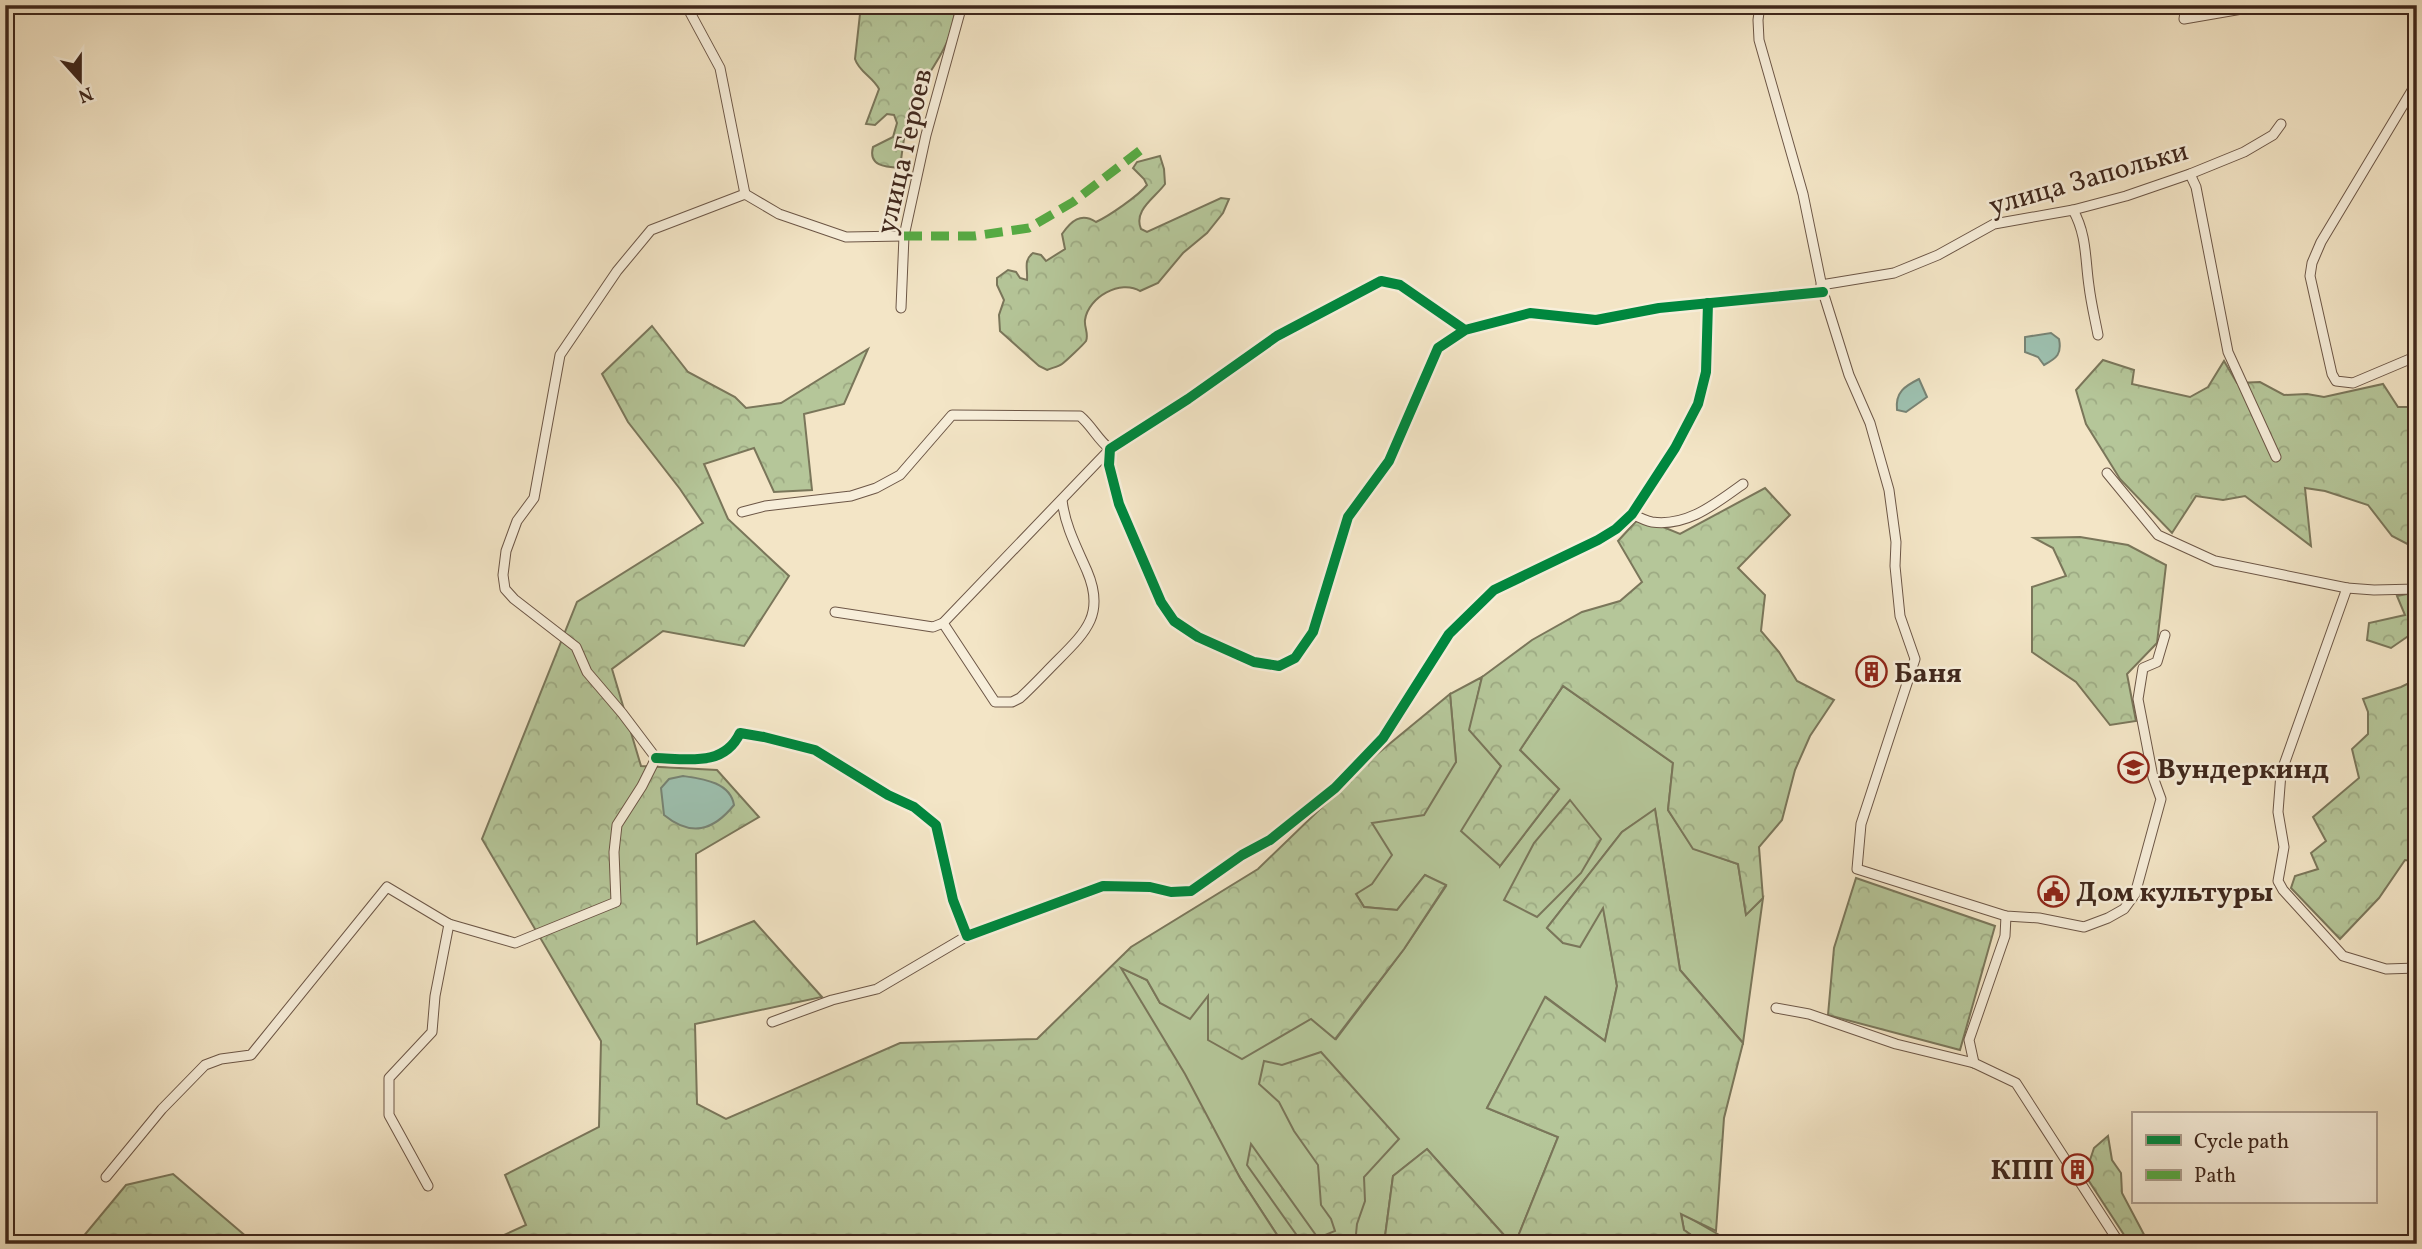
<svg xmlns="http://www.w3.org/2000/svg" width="2422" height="1249" font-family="Vollkorn,serif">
  <defs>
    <pattern id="forest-crowns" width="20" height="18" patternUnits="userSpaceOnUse" patternTransform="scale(1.75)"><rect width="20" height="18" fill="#b5c699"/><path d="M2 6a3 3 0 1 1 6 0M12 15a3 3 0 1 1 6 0" fill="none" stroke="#9daa83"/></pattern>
  </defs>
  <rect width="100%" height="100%" fill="#f3e5c6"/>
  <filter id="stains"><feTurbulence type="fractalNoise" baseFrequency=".00286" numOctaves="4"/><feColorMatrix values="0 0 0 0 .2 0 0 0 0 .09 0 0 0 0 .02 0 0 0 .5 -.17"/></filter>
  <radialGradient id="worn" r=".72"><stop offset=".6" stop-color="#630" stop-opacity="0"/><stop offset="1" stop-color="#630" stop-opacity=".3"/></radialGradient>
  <g fill="#b5c699" stroke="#7a765a" stroke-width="2">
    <path d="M1482 677 1470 730 1501 766 1500 866 1559 789 1520 750 1563 686 1673 763 1668 810 1693 848 1738 864 1746 914 1763 898 1743 1043 1680 970 1655 810 1622 832 1547 928 1563 943 1603 906 1617 986 1605 1041 1546 997 1487 1108 1558 1137 1515 1244H1512L1427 1149 1393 1176 1384 1244H1283L1240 1178 1120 967 1147 980 1160 1003 1209 995 1312 1019 1336 1039 1404 949 1446 886 1425 875 1397 910 1364 907 1356 894 1371 823 1456 762 1450 694Z"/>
    <path d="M1681 1213 1728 1240V1244H1704L1684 1230Z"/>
  </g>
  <g fill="url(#forest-crowns)" stroke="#7a765a" stroke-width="2">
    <path d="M861 5H955C955 43 931 68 914 98 907 110 902 152 900 168 885 167 868 166 873 147L893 137 897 123 894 115 887 114 875 125 866 124 879 89C873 77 859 72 855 59Z"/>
    <path d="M1160 156 1164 169 1165 184C1155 198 1133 210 1141 229L1147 232 1221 198 1229 199 1223 213 1207 233 1183 253 1158 283 1140 291C1121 279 1088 297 1085 320 1084 327 1089 334 1086 341 1084 344 1066 361 1062 364 1058 367 1051 368 1047 370L1039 366 1000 331 999 315 1004 300 997 285V278L1008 270 1016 272 1020 278 1027 280C1028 268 1023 261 1033 253L1041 255 1046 261 1065 249 1062 234C1071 221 1081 212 1096 222 1109 216 1138 196 1147 185L1144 179 1133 168 1137 162Z"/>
    <path d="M652 326 688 372 735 397 746 408 781 403 868 349 844 404 804 414 812 490 774 492 754 448 704 464 728 519 789 576 744 646 663 631 612 669 641 766 717 770 759 817 696 854 697 944 754 921 822 997 695 1024 697 1104 726 1119 900 1043 1037 1039 1131 947 1258 869 1376 755 1450 694 1456 762 1424 815 1372 823 1392 855 1372 884 1356 894 1364 907 1397 910 1425 875 1446 885 1404 949 1335 1039 1311 1019 1242 1059 1208 1040V996L1190 1019 1160 1003 1147 980 1121 968 1185 1074 1240 1178 1283 1244H484L526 1225 505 1175 599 1127 601 1041 482 839 577 602 703 523 680 489 628 422 602 374Z"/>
    <path d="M2103 360 2134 370 2132 384 2190 397 2208 387 2224 361 2237 383 2260 382 2284 395 2307 394 2324 397 2383 384 2398 407H2417V549L2392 536 2368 505 2325 491 2305 488 2311 546 2245 496 2223 500 2196 496 2172 533 2120 479 2086 424 2076 390Z"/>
    <path d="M1765 488 1790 515 1738 568 1765 595 1761 631 1779 652 1797 681 1834 700 1810 736 1795 770 1782 820 1759 847 1763 898 1746 915 1738 864 1693 849 1668 810 1673 763 1563 686 1520 750 1559 789 1500 866 1461 831 1501 766 1469 730 1482 677 1532 640 1582 612 1620 601 1642 582 1618 541 1641 516 1651 522 1680 534Z"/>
    <path d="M2080 537 2128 545 2166 565 2157 643 2127 674 2136 721 2110 725 2076 682 2032 652V587L2066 576 2053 548 2034 538Z"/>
    <path d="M2417 592V630L2391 648 2367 640 2369 623 2405 615 2397 596Z"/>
    <path d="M2417 679V862L2405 860 2379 898 2340 939 2291 888 2295 876 2318 869 2311 853 2326 841 2313 817 2359 778 2352 749 2368 734V712L2363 699 2401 687Z"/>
    <path d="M1570 800 1601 839 1581 873 1537 917 1504 900 1534 843Z"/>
    <path d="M1655 809 1680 970 1743 1043 1724 1118 1716 1231 1681 1214 1684 1230 1704 1244H1515L1558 1137 1487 1108 1545 997 1605 1041 1617 986 1603 908 1580 947 1563 943 1547 928 1622 832Z"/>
    <path d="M1856 878 1995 926 1960 1050 1828 1015 1834 948Z"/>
    <path d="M1321 1052 1399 1139 1364 1177 1365 1201 1357 1224 1355 1244H1303L1247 1165 1251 1144 1318 1238 1335 1231 1331 1219 1321 1205 1318 1165 1294 1131 1279 1102 1259 1084 1264 1061 1282 1065Z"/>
    <path d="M2108 1136 2112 1160 2121 1173 2122 1193 2149 1244H2130L2085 1175 2094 1148Z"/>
    <path d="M1427 1149 1512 1244H1384L1393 1176Z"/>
    <path d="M173 1174 255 1244H77L126 1185Z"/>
  </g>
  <g fill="#9dc0af" stroke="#778374" stroke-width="2">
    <path d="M2051 333 2059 339C2062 354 2057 358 2044 365L2038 357 2025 352V337Z"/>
    <path d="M1919 379 1927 397 1906 412 1897 410C1895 392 1905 386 1919 379Z"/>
    <path d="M683 776C703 779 730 782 734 805 713 831 691 837 664 815L661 788 669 779Z"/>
  </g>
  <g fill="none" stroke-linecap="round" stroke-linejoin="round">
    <defs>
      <g id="minor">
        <path d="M686 5 720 68 745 194"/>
        <path d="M1760 5 1758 20 1759 40 1803 194 1823 292 1849 375 1870 423 1889 490 1896 542 1895 566 1900 616 1915 659 1861 824 1857 869 2006 916 2039 918 2084 927 2108 918 2124 909 2135 894 2161 799 2153 777 2138 699 2143 668 2157 662 2165 635"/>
        <path d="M2186 5 2184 19 2265 5"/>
        <path d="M2417 82 2321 242 2312 263 2310 276 2332 374 2336 381 2353 383 2417 356"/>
        <path d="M2190 174 2196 187 2228 352 2276 457"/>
        <path d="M2073 210C2087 235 2085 259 2089 286 2091 303 2095 319 2098 335"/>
        <path d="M1821 285 1894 273 1938 255 1994 224 2073 210 2126 196 2190 174 2244 152 2273 135 2281 124"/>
        <path d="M901 308 904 236 926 135 962 5"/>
        <path d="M1465 330 1400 285 1381 281 1277 336 1188 399 1110 449 1109 465 1119 504 1161 602 1174 621 1198 637 1254 662 1279 666 1295 658 1313 632 1348 517 1389 461 1438 348 1465 330 1530 313 1596 320 1659 308 1823 292"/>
        <path d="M2107 473 2158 535 2215 561 2347 588 2281 773 2278 812 2284 847 2278 881 2283 890 2343 956 2386 969 2417 968"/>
        <path d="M742 512 765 506 851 496 876 488 900 475 952 415 1080 416C1092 426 1098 440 1110 449L943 623 933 627 835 612"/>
        <path d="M1632 514C1638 517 1646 521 1652 522 1688 527 1716 503 1743 484"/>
        <path d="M2347 588 2374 590 2417 589"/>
        <path d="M943 623 995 702H1012L1020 698C1033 686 1045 673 1058 660 1087 631 1105 613 1087 571 1077 548 1065 526 1062 500"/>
        <path d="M656 758C688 759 724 767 740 733L764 737 815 750 888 795 914 807 936 825 953 900 967 936 1103 886 1150 887 1171 892 1191 891 1242 855 1270 840 1335 788 1383 738 1449 634 1494 590 1598 540 1616 529 1632 514 1675 448 1698 404 1706 372 1708 303"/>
        <path d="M656 758 622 713 587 672 576 647 514 599 505 589 503 575 506 551 517 521 534 498 560 355 617 271 651 230 745 194 779 214 846 237 904 236"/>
        <path d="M1776 1008 1809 1014 1896 1044 1974 1063 2016 1083 2120 1244"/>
        <path d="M772 1022 832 1000 877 989 967 936"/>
        <path d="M1974 1063 1969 1040 2005 936 2006 916"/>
        <path d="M106 1177 162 1109 205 1065 221 1059 251 1055 387 887 449 924 515 943 616 902 614 852 617 825 642 786 656 758"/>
        <path d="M428 1186 389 1115V1078L432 1032 435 996 449 924"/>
      </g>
    </defs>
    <use href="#minor" stroke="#6c5646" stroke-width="11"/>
    <use href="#minor" stroke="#f7eeda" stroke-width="9"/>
    <path stroke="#56aa43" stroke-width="9" stroke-dasharray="18 9" stroke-linecap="butt" d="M904 236H974L1029 228 1073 202 1142 149"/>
    <defs>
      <g id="cycleway">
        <path d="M1465 330 1400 285 1381 281 1277 336 1188 399 1110 449 1109 465 1119 504 1161 602 1174 621 1198 637 1254 662 1279 666 1295 658 1313 632 1348 517 1389 461 1438 348 1465 330 1530 313 1596 320 1659 308 1823 292"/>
        <path d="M656 758C688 759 724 767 740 733L764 737 815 750 888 795 914 807 936 825 953 900 967 936 1103 886 1150 887 1171 892 1191 891 1242 855 1270 840 1335 788 1383 738 1449 634 1494 590 1598 540 1616 529 1632 514 1675 448 1698 404 1706 372 1708 303"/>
      </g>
    </defs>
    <use href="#cycleway" stroke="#f7eeda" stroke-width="15"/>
    <use href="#cycleway" stroke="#00873e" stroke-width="10"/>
  </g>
  <defs>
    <symbol id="building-ring" viewBox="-11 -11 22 22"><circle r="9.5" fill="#f7eeda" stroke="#8f2418" stroke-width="1.5"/><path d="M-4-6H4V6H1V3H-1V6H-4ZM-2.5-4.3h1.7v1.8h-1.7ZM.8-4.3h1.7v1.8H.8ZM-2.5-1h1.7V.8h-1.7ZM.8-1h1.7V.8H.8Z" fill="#8f2418"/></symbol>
    <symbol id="school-ring" viewBox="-11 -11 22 22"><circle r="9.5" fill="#f7eeda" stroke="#8f2418" stroke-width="1.5"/><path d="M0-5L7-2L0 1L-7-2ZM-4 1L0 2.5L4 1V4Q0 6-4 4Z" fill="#8f2418"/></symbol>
    <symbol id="civic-ring" viewBox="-11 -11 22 22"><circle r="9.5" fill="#f7eeda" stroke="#8f2418" stroke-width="1.5"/><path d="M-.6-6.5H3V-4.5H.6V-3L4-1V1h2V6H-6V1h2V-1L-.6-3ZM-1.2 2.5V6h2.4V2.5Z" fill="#8f2418"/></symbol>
  </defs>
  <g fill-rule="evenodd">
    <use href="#building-ring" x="1854" y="654" width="35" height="35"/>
    <use href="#school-ring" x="2116" y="750" width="35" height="35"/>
    <use href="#civic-ring" x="2036" y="874" width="35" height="35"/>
    <use href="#building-ring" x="2060" y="1152" width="35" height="35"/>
  </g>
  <g text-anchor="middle" stroke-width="5" stroke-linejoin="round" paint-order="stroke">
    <g font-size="28" fill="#3f271c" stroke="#f7eeda">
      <text transform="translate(903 151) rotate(-77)" y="10">улица Героев</text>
      <text transform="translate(2088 177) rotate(-16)" y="10">улица Запольки</text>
    </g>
    <g font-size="28" font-weight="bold" fill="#3f271c" stroke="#f7eeda" text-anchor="start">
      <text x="1894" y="682">Баня</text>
      <text x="2157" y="778">Вундеркинд</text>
      <text x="2076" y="901">Дом культуры</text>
      <text x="2054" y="1179" text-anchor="end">КПП</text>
    </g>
  </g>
  <rect width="2422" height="1249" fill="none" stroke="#f3e5c6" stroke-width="28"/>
  <rect x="7" y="7" width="2408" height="1235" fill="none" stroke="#3f271c" stroke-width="3.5"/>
  <rect x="14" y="14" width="2394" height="1221" fill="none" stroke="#3f271c" stroke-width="2"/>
  <rect x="2132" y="1112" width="245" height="91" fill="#f7eeda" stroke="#ad9e8e" stroke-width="2"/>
  <rect x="2146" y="1135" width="35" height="10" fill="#00873e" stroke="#ad9e8e" stroke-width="2"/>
  <text x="2194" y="1148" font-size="21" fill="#3f271c">Cycle path</text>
  <rect x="2146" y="1170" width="35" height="10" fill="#56aa43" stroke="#ad9e8e" stroke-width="2"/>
  <text x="2194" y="1182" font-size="21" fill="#3f271c">Path</text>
  <g transform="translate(80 80) rotate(159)" stroke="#f7eeda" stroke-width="5" paint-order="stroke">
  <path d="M0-5L12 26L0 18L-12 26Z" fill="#3f271c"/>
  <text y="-10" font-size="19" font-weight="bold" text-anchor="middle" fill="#3f271c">N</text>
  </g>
  <rect width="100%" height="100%" filter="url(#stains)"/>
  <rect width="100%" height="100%" fill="url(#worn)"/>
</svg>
